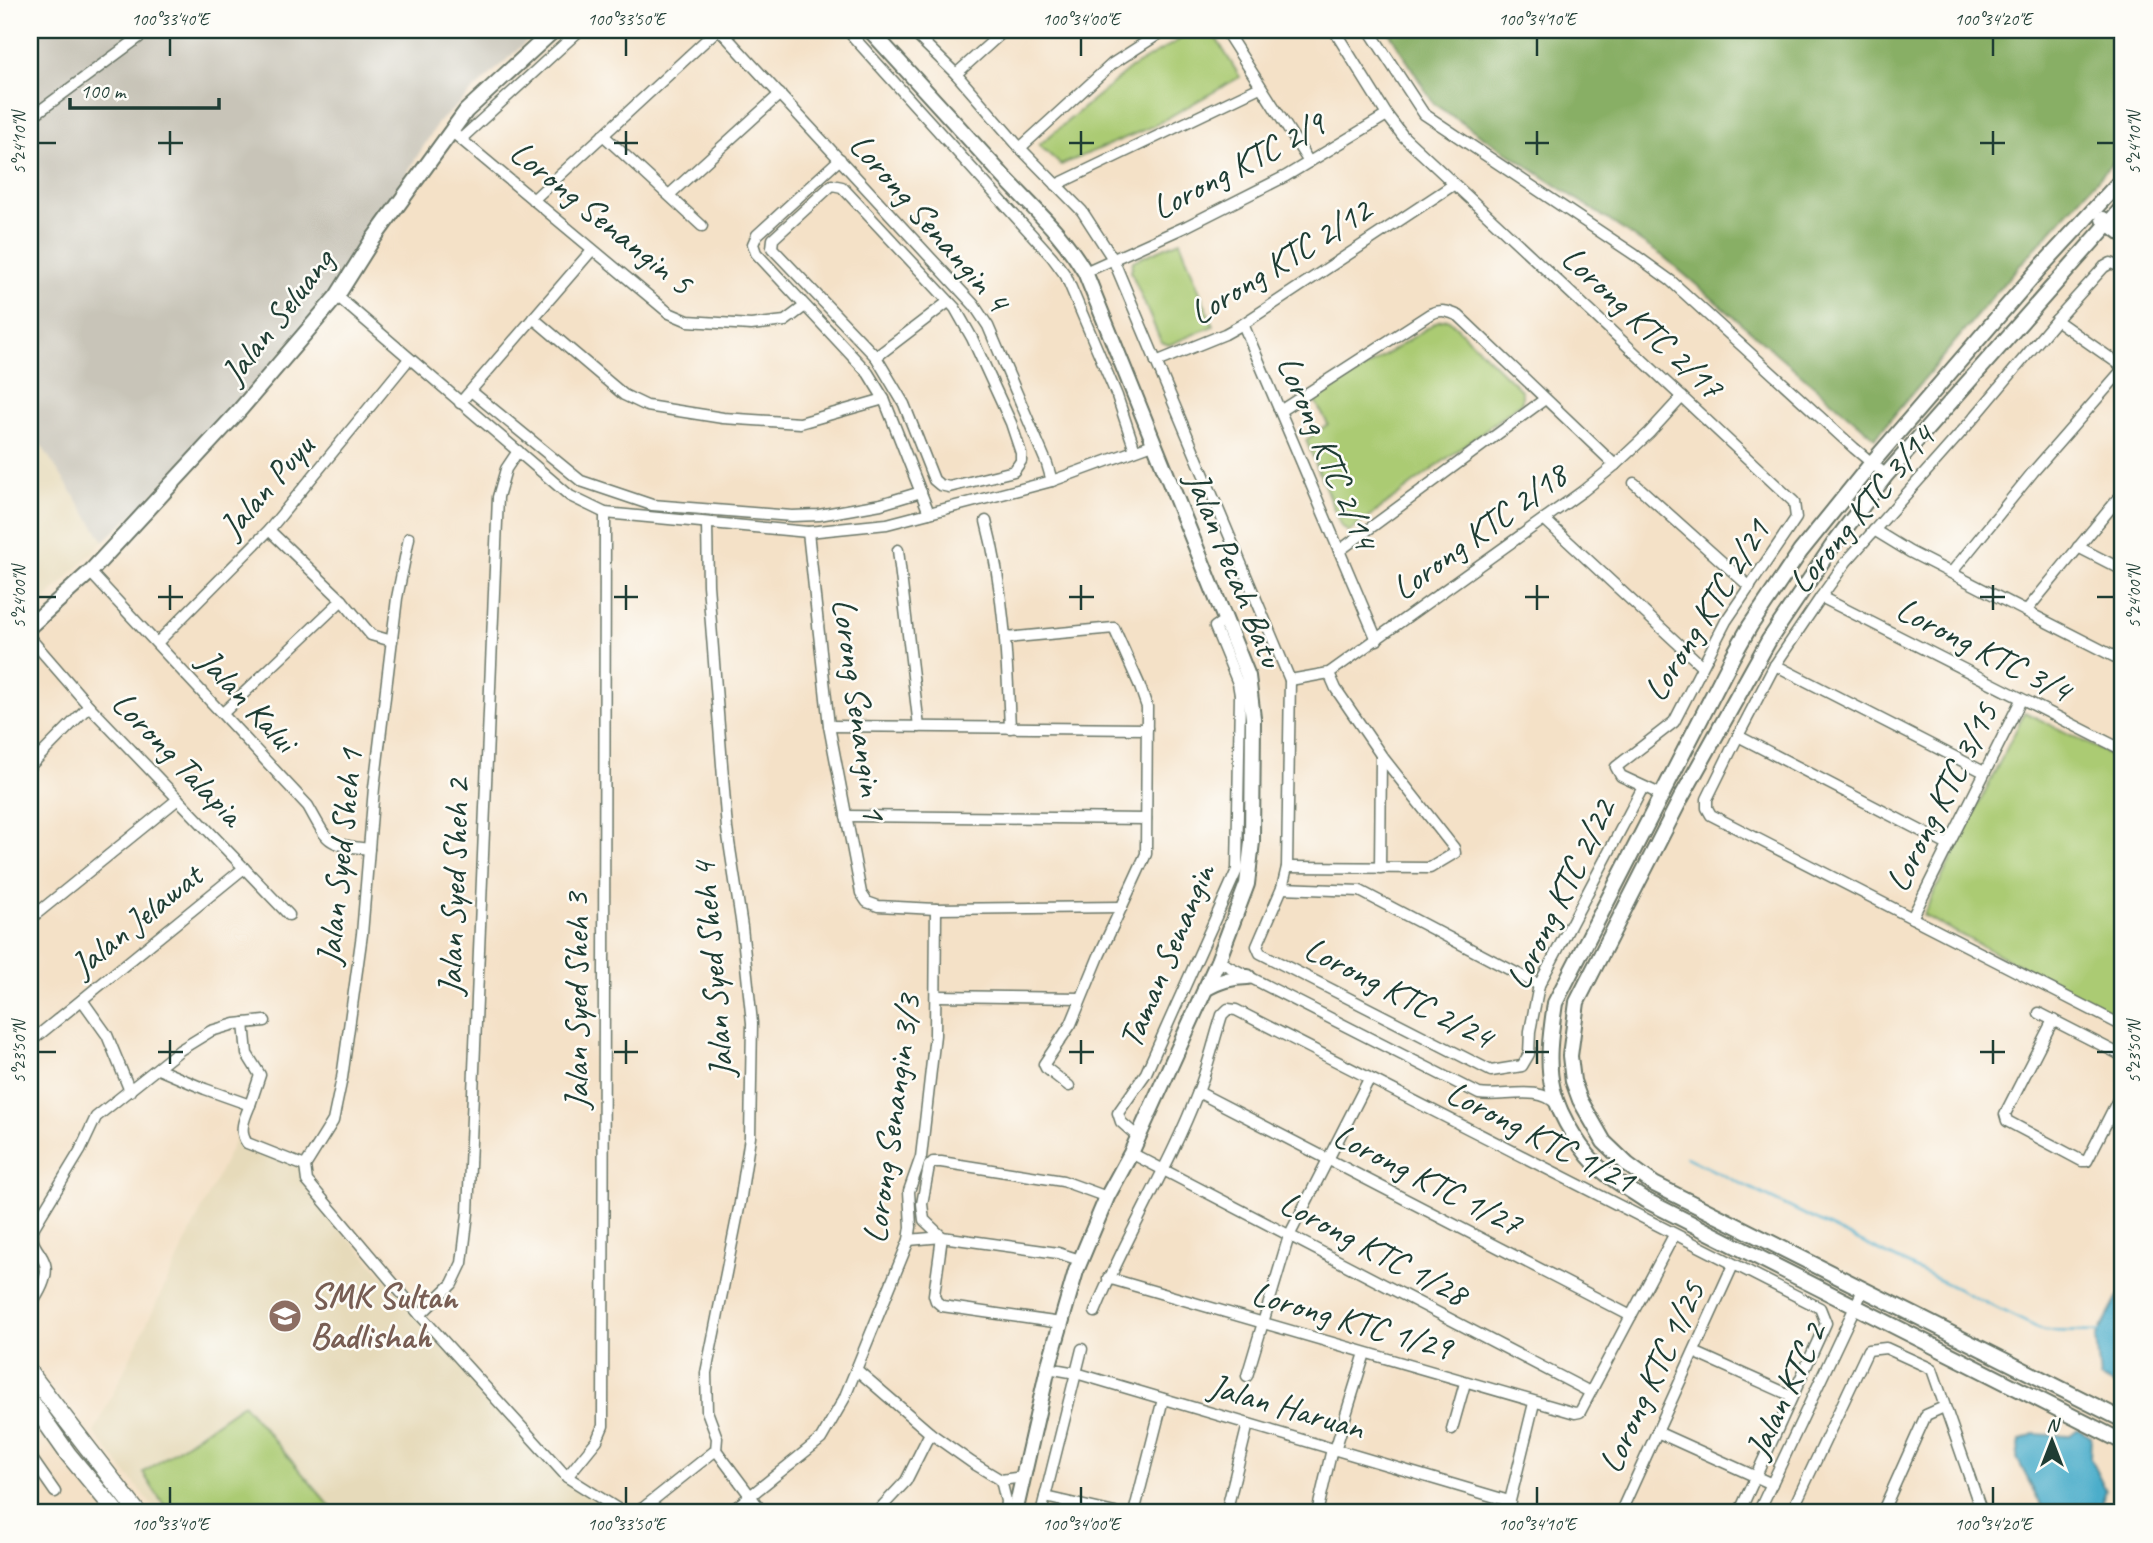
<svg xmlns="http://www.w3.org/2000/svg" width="2153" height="1543" font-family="Caveat,sans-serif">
  <rect width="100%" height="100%" fill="#fdfcf7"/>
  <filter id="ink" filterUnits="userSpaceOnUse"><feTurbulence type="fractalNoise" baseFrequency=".0143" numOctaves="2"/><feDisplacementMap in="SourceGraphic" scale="14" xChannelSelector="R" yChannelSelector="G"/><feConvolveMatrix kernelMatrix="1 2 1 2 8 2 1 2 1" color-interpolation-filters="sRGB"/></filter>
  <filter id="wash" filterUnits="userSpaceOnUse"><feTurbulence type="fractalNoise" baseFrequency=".00686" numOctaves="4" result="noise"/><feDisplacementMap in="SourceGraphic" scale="28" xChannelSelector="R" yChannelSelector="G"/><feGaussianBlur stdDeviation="1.57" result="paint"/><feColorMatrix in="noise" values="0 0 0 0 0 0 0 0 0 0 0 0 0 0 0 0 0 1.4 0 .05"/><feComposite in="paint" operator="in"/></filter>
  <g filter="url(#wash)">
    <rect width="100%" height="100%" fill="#f4e1c7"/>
    <g fill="#e6daba">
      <path d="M30 428 104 541 30 615Z"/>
      <path d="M237 1136 298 1165 303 1183 314 1199 567 1480 612 1513H158L94 1433Z"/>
    </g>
    <path fill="#c8c4b8" d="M30 30H539L438 123 332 293 313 318 144 504 104 541 30 428Z"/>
    <g fill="#abcb73" stroke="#658454" stroke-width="2">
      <path d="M1196 30H1211L1240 77 1153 126 1061 165 1039 145 1131 68Z"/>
      <path d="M1180 241 1213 326 1169 345 1161 342 1131 272 1133 261Z"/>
      <path d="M1448 319 1522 391V402L1349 532 1341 526 1306 440 1328 424 1315 401 1438 321Z"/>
      <path d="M2025 712 2123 761V1015L2121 1019 1923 915Z"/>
      <path d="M243 1404 336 1513H169L143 1473Z"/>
    </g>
    <path fill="#88af65" stroke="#54764c" stroke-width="2" d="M1388 30H2123V151L2003 284 1875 438 1664 257 1434 104Z"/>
    <g fill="#4badca" stroke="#35757f" stroke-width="2">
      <path d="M2123 1288V1383L2119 1387 2100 1378 2096 1338Z"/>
      <path d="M2078 1429 2091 1437 2090 1458 2106 1490 2098 1513H2045L2017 1458 2020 1441 2033 1434 2069 1436Z"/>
    </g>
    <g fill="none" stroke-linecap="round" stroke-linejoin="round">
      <path stroke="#4badca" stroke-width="2.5" d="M1686 1157 2044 1331 2101 1332"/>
    </g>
  </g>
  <g filter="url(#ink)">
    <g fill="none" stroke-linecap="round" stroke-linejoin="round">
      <defs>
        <g id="street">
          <path d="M720 30 974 305 988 326 1047 464 1052 481"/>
          <path d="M847 30 1052 257 1066 276 1117 396 1135 450"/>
          <path d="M911 30 956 74 1020 148 1082 211 1113 259 1290 680 1287 867 1282 888 1257 946 1260 953 1491 1071 1522 1066 1529 1054 1530 1031 1539 985 1643 787"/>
          <path d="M1225 30 1309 162"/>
          <path d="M1334 30 1387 115 1403 136 1794 502 1796 518 1726 621 1674 722 1616 767 1621 776 1662 795"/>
          <path d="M1369 30 1424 114 1635 255 1671 281 1854 448 1886 475"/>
          <path d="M956 74 1005 30"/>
          <path d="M30 118 149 30"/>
          <path d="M451 131 669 313 688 321 751 325 785 321 805 306"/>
          <path d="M603 135 702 226"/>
          <path d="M462 138 580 30"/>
          <path d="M1020 148 1112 64 1165 30"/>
          <path d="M840 159 757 235 753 244 756 253 868 373 884 399 929 513"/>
          <path d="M832 185 842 187 955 308 972 338 1011 423 1021 453V461L1014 471 949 487 940 485 934 480 904 404 876 357 772 248 773 239Z"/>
          <path d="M1056 185 1260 87"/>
          <path d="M669 195 780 94"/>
          <path d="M533 200 717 30"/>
          <path d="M2123 268 2111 263 2104 267 2056 320 1973 419 1846 562 1821 597 1775 665 1738 736 1707 799V808L1711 815 2123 1026"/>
          <path d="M1085 272 1187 226 1286 176 1387 115"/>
          <path d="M337 296 570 496 605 513 808 532 887 524 1052 481 1153 444"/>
          <path d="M533 318 624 395 647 406 723 418 800 423 884 399"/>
          <path d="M2056 320 2123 367"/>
          <path d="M1243 324 1377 640"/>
          <path d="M876 357 948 302"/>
          <path d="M1156 362 1225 334 1243 324 1453 185"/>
          <path d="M471 391 581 481 652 505 792 516 819 515 881 504 921 492"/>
          <path d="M460 403 592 250"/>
          <path d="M1280 411 1430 314C1441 309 1448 311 1459 316L1615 465"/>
          <path d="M1634 483 1750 587"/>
          <path d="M1544 519 1702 666"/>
          <path d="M986 521C1004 589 1007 658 1010 728"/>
          <path d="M707 523 708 585 727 829 742 927 752 1023 750 1137 740 1203 706 1373 707 1411 717 1438 716 1450"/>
          <path d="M269 530 342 600 371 635 392 641"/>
          <path d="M1874 530 1910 552 2123 661"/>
          <path d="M808 532 829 726 861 893 867 902 878 906 936 909 1122 907"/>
          <path d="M409 538 397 598 374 788 362 934 342 1078 333 1121 305 1166 307 1181 420 1315 567 1477 621 1511 632 1512 643 1508 716 1450"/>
          <path d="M2078 547 2123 570"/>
          <path d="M898 550 919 727"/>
          <path d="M1339 551 1545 399"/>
          <path d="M90 572 308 806C329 843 325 844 369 849"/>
          <path d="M1952 572 2033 472 2123 369"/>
          <path d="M1821 597 2123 750"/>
          <path d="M2026 611 2123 493"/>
          <path d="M30 638 89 706 289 915"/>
          <path d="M1006 638 1114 628 1139 684 1147 707 1146 854 1099 956 1071 1024 1044 1064 1046 1068 1069 1086"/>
          <path d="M157 643 269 530 409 359"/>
          <path d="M1775 665 1984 772"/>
          <path d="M1290 680 1329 673 1583 491 1615 465 1649 433 1682 397"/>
          <path d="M223 713 342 600"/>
          <path d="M829 726 1147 729"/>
          <path d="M1738 736 1948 845"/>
          <path d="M30 766 89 706"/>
          <path d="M846 816 1146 819"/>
          <path d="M1287 867 1430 868 1455 853 1454 848 1381 755 1336 689 1329 673"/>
          <path d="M1380 868 1381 756"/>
          <path d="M1282 888 1360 891 1539 985"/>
          <path d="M1912 918 2021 700"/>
          <path d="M30 919 178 799"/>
          <path d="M1218 961 1479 1094C1503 1098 1540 1084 1557 1105"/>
          <path d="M937 996 1081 998"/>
          <path d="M82 1000 107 1035 130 1091"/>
          <path d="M2039 1013 2123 1056"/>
          <path d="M2053 1020 2005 1114 2007 1121 2082 1161H2087L2123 1090"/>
          <path d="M244 1023 247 1054 260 1075 250 1105"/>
          <path d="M30 1042 244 868"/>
          <path d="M158 1069 205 1089 250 1105C245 1117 238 1131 247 1143L305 1166"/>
          <path d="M1198 1092 1631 1316"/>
          <path d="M1138 1137 1121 1122 1118 1113 1146 1073 1237 870 1240 695 1238 683 1215 627 1224 621"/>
          <path d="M1131 1153 1590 1392"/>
          <path d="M909 1240 942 1237 1058 1253 1080 1260"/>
          <path d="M1108 1278 1575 1413 1580 1412 1674 1235"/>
          <path d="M30 1306C38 1295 49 1278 45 1264 40 1248 29 1248 34 1227L80 1151 96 1117 180 1050 211 1031 235 1024 265 1021"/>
          <path d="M1095 1312C1125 1237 1169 1168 1198 1092 1208 1067 1214 1040 1222 1015L1228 1009 1236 1010 1820 1308 1826 1323 1739 1513"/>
          <path d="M420 1315 452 1284 462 1263 468 1213 498 497 506 469 518 451"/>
          <path d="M1061 1323 942 1306 936 1301 934 1295 942 1237 924 1220 922 1204 929 1166 933 1162H941L1063 1181 1107 1197"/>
          <path d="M1694 1352 1792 1396"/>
          <path d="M1048 1368 1076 1373 1509 1501"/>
          <path d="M857 1370 930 1433 971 1462 1001 1480 1023 1477"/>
          <path d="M1247 1376 1289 1236 1369 1079"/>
          <path d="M1452 1429 1465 1383"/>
          <path d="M1657 1432 1772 1484"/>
          <path d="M716 1450 763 1513"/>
          <path d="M1335 1450 1365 1353"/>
          <path d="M30 1456 55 1492"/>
          <path d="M567 1477 597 1440 603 1426 605 513"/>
          <path d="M1001 1480 1006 1501 1005 1513"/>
          <path d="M1045 1497 1115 1513"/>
          <path d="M729 1513 821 1439 844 1399 909 1240 911 1227 909 1191 921 1157 935 1035 936 909"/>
          <path d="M876 1513 906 1481 930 1433"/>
          <path d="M1041 1513 1082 1349"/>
          <path d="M1134 1513 1163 1399"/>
          <path d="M1226 1513 1248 1424"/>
          <path d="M1317 1513 1332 1449"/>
          <path d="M1507 1513 1534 1403"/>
          <path d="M1626 1513 1623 1507 1733 1265"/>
          <path d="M1758 1513 1863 1290"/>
          <path d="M1791 1513 1868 1350 1886 1348 1932 1369 1982 1513"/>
          <path d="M1882 1513 1926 1415 1944 1407"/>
        </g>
        <g id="secondary">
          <path d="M870 30C915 79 960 128 1005 178 1035 210 1062 233 1085 272L1248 676 1253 718 1252 842 1247 884 1218 961 1131 1153 1107 1197 1076 1271 1048 1368 1015 1513"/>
          <path d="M2123 178 2039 269 1871 464 1800 552 1750 626 1733 656 1555 1003C1551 1031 1546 1062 1553 1090 1560 1118 1583 1154 1604 1172 1617 1183 1632 1191 1645 1200L2123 1442"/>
          <path d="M2123 207 1886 475 1835 542 1769 640 1681 798 1577 1002 1570 1056 1573 1081 1580 1100 1604 1142 1628 1165 1654 1184 2123 1420"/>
          <path d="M2103 219 2123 234"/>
          <path d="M30 626 90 572 238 412 337 296 371 242 466 111 554 30"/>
          <path d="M1205 989C1219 981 1231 977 1248 977"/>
        </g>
        <g id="primary">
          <path d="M30 1373 138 1513"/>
          <path d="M30 1400 68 1454 117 1513"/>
        </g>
      </defs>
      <use href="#street" stroke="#6a7667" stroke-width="13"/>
      <use href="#secondary" stroke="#6a7667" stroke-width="18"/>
      <use href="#primary" stroke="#6a7667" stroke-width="19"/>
      <use href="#street" stroke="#fff" stroke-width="10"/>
      <use href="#secondary" stroke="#fff" stroke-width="14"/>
      <use href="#primary" stroke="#fff" stroke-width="16"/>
    </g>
  </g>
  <path fill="none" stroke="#1f3d34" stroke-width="2.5" d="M170 38V56M626 38V56M1081 38V56M1537 38V56M1993 38V56M170 131V155M626 131V155M1081 131V155M1537 131V155M1993 131V155M38 143H56M158 143H183M614 143H638M1069 143H1094M1525 143H1549M1980 143H2005M2097 143H2114M170 585V610M626 585V610M1081 585V610M1537 585V610M1993 585V610M38 597H56M158 597H183M614 597H638M1069 597H1094M1525 597H1549M1980 597H2005M2097 597H2114M170 1040V1064M626 1040V1064M1081 1040V1064M1537 1040V1064M1993 1040V1064M38 1052H56M158 1052H183M614 1052H638M1069 1052H1094M1525 1052H1549M1980 1052H2005M2097 1052H2114M170 1487V1504M626 1487V1504M1081 1487V1504M1537 1487V1504M1993 1487V1504"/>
  <defs>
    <symbol id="school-disc" viewBox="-11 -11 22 22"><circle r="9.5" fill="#8d6e63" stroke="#fdfcf7"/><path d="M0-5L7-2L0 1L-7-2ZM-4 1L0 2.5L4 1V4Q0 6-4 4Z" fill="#fff"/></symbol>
  </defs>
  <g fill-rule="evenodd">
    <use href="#school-disc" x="266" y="1297" width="38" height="38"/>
  </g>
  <g text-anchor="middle" stroke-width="5" stroke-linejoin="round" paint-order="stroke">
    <g font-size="35" fill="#1f3d34" stroke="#fdfcf7">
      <text transform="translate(1238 165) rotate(-28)" y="12">Lorong KTC 2/9</text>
      <text transform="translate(602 217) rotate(39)" y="12">Lorong Senangin 5</text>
      <text transform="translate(930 222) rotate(49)" y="12">Lorong Senangin 4</text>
      <text transform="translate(1280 261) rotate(-32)" y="12">Lorong KTC 2/12</text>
      <text transform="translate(277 316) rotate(-52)" y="12">Jalan Seluang</text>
      <text transform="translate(1643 322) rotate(43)" y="12">Lorong KTC 2/17</text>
      <text transform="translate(1328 452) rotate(67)" y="12">Lorong KTC 2/14</text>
      <text transform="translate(266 486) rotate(-49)" y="12">Jalan Puyu</text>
      <text transform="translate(1861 509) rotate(-50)" y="12">Lorong KTC 3/14</text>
      <text transform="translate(1479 531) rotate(-36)" y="12">Lorong KTC 2/18</text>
      <text transform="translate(1235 569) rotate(68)" y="12">Jalan Pecah Batu</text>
      <text transform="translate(1706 610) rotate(-58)" y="12">Lorong KTC 2/21</text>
      <text transform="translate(1984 649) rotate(27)" y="12">Lorong KTC 3/4</text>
      <text transform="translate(248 700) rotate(47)" y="12">Jalan Kalui</text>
      <text transform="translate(860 709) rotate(82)" y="12">Lorong Senangin 1</text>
      <text transform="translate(178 758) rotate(46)" y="12">Lorong Talapia</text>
      <text transform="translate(1941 797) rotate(-63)" y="12">Lorong KTC 3/15</text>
      <text transform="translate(339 857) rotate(-84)" y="12">Jalan Syed Sheh 1</text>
      <text transform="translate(453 887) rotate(-88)" y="12">Jalan Syed Sheh 2</text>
      <text transform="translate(1560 894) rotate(-64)" y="12">Lorong KTC 2/22</text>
      <text transform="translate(136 920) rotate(-39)" y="12">Jalan Jelawat</text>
      <text transform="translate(1166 956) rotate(-67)" y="12">Taman Senangin</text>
      <text transform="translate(712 970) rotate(-95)" y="12">Jalan Syed Sheh 4</text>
      <text transform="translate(1399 992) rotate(27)" y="12">Lorong KTC 2/24</text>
      <text transform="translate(576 1001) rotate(-90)" y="12">Jalan Syed Sheh 3</text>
      <text transform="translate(891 1119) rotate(-82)" y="12">Lorong Senangin 3/3</text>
      <text transform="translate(1541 1136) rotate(27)" y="12">Lorong KTC 1/21</text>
      <text transform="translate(1428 1179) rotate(27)" y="12">Lorong KTC 1/27</text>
      <text transform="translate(1374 1248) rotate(28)" y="12">Lorong KTC 1/28</text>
      <text transform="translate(1352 1320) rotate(16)" y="12">Lorong KTC 1/29</text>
      <text transform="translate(1651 1377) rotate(-65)" y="12">Lorong KTC 1/25</text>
      <text transform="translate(1785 1390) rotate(-65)" y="12">Jalan KTC 2</text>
      <text transform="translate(1287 1406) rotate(16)" y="12">Jalan Haruan</text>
    </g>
    <g font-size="35" font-weight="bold" fill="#785e54" stroke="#fdfcf7" text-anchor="start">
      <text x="310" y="1308">SMK Sultan<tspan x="310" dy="40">Badlishah</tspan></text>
    </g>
  </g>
  <rect width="2153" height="1543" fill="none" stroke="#fdfcf7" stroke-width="77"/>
  <g transform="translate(2052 1441)" stroke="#fdfcf7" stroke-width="5" paint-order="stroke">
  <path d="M0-5L12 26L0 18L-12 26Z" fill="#1f3d34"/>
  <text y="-10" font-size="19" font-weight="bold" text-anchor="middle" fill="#1f3d34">N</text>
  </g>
  <path d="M70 98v10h149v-10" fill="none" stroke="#1f3d34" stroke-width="3.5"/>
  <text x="80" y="98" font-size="21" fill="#1f3d34" stroke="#fdfcf7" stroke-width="5" paint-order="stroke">100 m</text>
  <rect x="38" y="38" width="2076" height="1466" fill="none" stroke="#1f3d34" stroke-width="2.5"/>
  <g font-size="18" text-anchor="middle" fill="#1f3d34">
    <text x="170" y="25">100°33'40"E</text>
    <text x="626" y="25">100°33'50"E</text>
    <text x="1081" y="25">100°34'00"E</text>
    <text x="1537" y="25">100°34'10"E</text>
    <text x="1993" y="25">100°34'20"E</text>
    <text transform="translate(19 143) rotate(-90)" y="6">5°24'10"N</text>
    <text transform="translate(2134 143) rotate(-90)" y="6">5°24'10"N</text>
    <text transform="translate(19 597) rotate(-90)" y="6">5°24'00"N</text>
    <text transform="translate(2134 597) rotate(-90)" y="6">5°24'00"N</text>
    <text transform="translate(19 1052) rotate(-90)" y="6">5°23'50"N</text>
    <text transform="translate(2134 1052) rotate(-90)" y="6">5°23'50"N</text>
    <text x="170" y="1530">100°33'40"E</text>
    <text x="626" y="1530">100°33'50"E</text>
    <text x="1081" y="1530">100°34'00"E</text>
    <text x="1537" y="1530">100°34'10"E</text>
    <text x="1993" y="1530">100°34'20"E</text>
  </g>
</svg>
